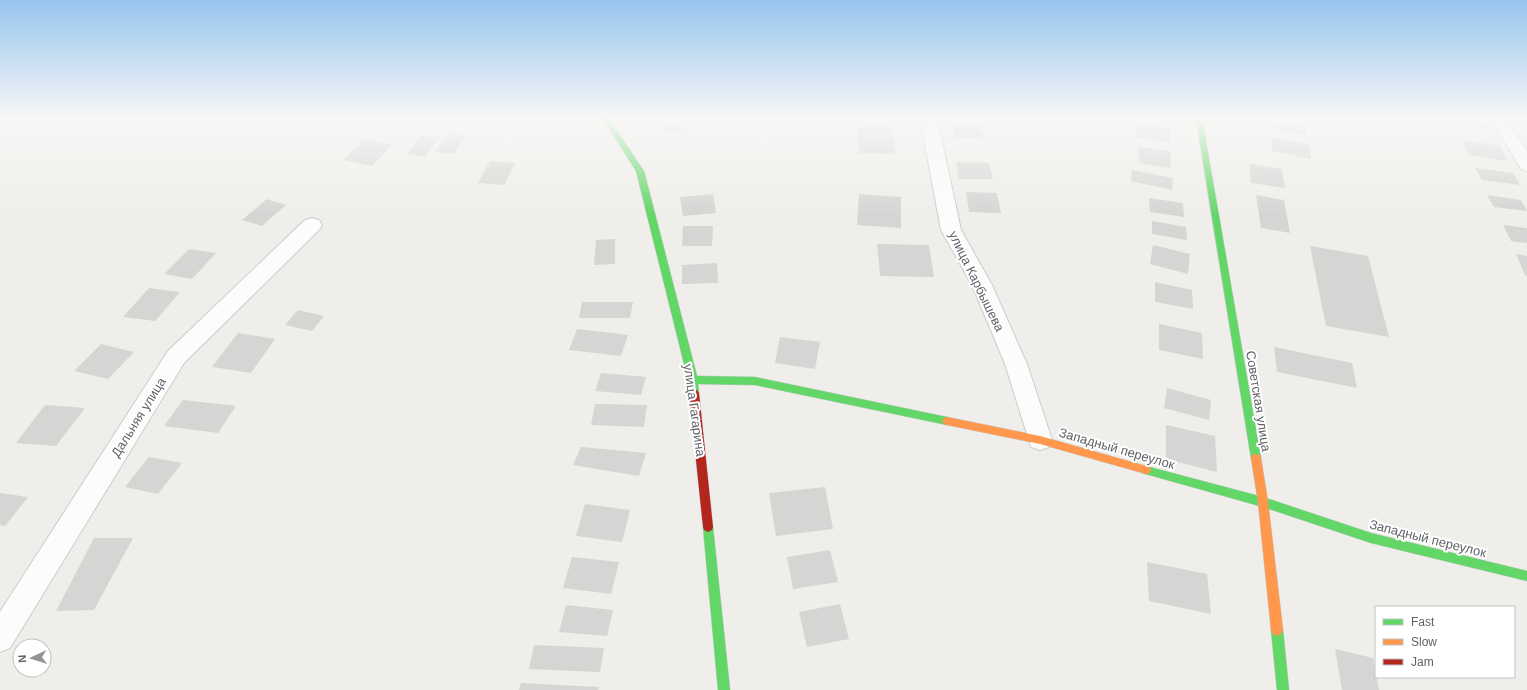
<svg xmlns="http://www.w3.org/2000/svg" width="1527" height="690" font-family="Arial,sans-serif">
  <rect width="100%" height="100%" fill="#efeeea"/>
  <g fill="#d6d5d3">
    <path d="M367 118H394L386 127 363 122Z"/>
    <path d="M661 118H685L686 131 662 132Z"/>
    <path d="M1270 118H1295L1305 120 1306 135 1270 128Z"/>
    <path d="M1443 118H1482L1488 129 1446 124Z"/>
    <path d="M857 120 892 121 895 154 859 153Z"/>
    <path d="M952 121 981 122 984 139 954 138Z"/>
    <path d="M1136 122 1170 128V142L1136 137Z"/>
    <path d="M448 133 466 136 454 154 435 152Z"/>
    <path d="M422 135 440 137 425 157 407 154Z"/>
    <path d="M1271 137 1310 145 1311 159 1272 151Z"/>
    <path d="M364 139 392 145 372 166 343 160Z"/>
    <path d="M1462 140 1500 146 1507 161 1468 155Z"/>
    <path d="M1138 147 1170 151 1171 168 1139 163Z"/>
    <path d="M490 161 515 163 504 185 478 183Z"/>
    <path d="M956 162 989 163 993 179H959Z"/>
    <path d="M1249 164 1282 169 1285 188 1251 183Z"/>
    <path d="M1475 168 1513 173 1520 185 1482 180Z"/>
    <path d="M1132 170 1173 178 1172 190 1131 181Z"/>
    <path d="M966 192 997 193 1001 213 969 212Z"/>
    <path d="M713 194 716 213 683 216 680 197Z"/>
    <path d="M859 194 901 197V228L857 225Z"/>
    <path d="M1256 195 1284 200 1290 233 1261 228Z"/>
    <path d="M1487 195 1521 200 1527 211 1494 207Z"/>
    <path d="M1149 198 1183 203 1184 217 1150 212Z"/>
    <path d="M267 199 286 205 262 226 242 220Z"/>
    <path d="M1152 221 1186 227 1187 240 1152 234Z"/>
    <path d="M1503 225 1527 228V243L1511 241Z"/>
    <path d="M683 226H713L712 246H682Z"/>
    <path d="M615 239V264L594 265 596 240Z"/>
    <path d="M877 244 929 245 934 277 880 276Z"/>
    <path d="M1153 245 1190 254 1188 274 1150 264Z"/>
    <path d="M1310 246 1368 256 1389 337 1326 326Z"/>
    <path d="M189 249 216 253 192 279 164 274Z"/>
    <path d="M1516 254 1527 256V276L1525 275Z"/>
    <path d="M717 263 718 283 682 284V265Z"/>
    <path d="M1155 282 1192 290 1193 309 1155 302Z"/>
    <path d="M149 288 180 292 155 321 123 317Z"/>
    <path d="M582 302H633L630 318H579Z"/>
    <path d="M298 310 324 316 312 331 285 325Z"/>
    <path d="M1159 324 1202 333 1203 359 1159 350Z"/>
    <path d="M577 329 628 335 621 356 569 350Z"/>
    <path d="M238 333 275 339 251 373 212 367Z"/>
    <path d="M780 337 820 342 815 369 775 363Z"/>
    <path d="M101 344 134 352 108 379 74 371Z"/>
    <path d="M1274 347 1352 363 1357 388 1277 372Z"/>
    <path d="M601 373 646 377 641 395 595 391Z"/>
    <path d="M1167 388 1211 400 1209 420 1164 408Z"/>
    <path d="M183 400 236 406 218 433 164 426Z"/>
    <path d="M595 404 647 405 644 427 591 425Z"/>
    <path d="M45 405 85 408 56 446 16 443Z"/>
    <path d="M1166 425 1215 436 1217 472 1166 459Z"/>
    <path d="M581 447 646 453 639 476 573 465Z"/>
    <path d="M149 457 182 463 158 494 125 487Z"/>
    <path d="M825 487 833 529 776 536 769 493Z"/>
    <path d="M0 493 28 497 5 526 0 525Z"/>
    <path d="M585 504 630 510 622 542 576 536Z"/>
    <path d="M94 538H133L94 610 56 611Z"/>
    <path d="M830 550 838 582 793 589 787 557Z"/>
    <path d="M572 557 619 562 611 594 563 588Z"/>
    <path d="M1147 562 1207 574 1211 614 1149 601Z"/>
    <path d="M840 604 849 639 807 647 799 612Z"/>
    <path d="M566 605 613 610 607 636 559 632Z"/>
    <path d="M534 645 604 648 600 672 529 669Z"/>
    <path d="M1335 649 1373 658 1379 690H1342Z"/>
    <path d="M521 683 599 687 598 690H519Z"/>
  </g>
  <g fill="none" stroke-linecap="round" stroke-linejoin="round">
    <defs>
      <g id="street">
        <path d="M540 118H614L616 120 613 124 607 125 548 123 542 122Z"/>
        <path d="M920 118H937L961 230 992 285 1027 364 1052 440 1049 447 1040 450 1031 447 1005 364 972 285 941 230Z"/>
        <path d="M1490 118H1506L1527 151V171L1521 169Z"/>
        <path d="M312 218 319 220 322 225 319 230 184 363 10 648 0 652V612L168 351 305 220Z"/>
      </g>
      <g id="fast">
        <path d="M600 118 609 119 644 171 697 376 755 377 947 417 950 418 952 421 950 424 947 425 755 385 698 384 699 393 697 396H691L688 380 636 171 604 121Z"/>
        <path d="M1196 118H1202L1261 458 1260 461 1256 462 1252 461 1251 458Z"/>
        <path d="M1146 466 1263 497 1371 533 1527 571V581L1371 543 1263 507 1142 473 1141 470 1142 467Z"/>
        <path d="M708 522 712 524 713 527 730 690H718L703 527 704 524Z"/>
        <path d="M1277 624 1281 626 1283 630 1289 690H1277L1271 630 1273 626Z"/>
      </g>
      <g id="slow">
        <path d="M947 417 1040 436 1146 466 1150 467 1151 470 1150 473 1146 474 1040 444 947 425 944 424 942 421 944 418Z"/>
        <path d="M1256 454 1260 455 1261 458 1268 502 1283 630 1281 634 1277 636 1273 634 1271 630 1258 502 1251 458 1252 455Z"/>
      </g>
      <path id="jam" d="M694 389 697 390 699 393 713 527 712 530 708 532 704 530 703 527 689 393 691 390Z"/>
    </defs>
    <use href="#street" stroke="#cbcccc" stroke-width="2"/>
    <use href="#fast" stroke="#cacacb" stroke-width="1"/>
    <use href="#slow" stroke="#cacacb" stroke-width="1"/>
    <use href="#jam" stroke="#cacacb" stroke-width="1"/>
    <use href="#street" fill="#fdfcfc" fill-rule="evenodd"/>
    <use href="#fast" fill="#63d668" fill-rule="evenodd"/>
    <use href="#slow" fill="#ff974d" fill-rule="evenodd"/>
    <use href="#jam" fill="#b3261e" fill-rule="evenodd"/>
  </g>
  <linearGradient id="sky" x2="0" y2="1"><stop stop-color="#97c6ef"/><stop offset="0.55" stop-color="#f8f7f6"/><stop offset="1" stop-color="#f8f7f6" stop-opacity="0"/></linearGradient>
  <rect width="1527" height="215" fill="url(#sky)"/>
  <g text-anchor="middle" stroke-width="4" stroke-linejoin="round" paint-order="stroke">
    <g font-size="13" fill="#5f6368" stroke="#fff">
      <text transform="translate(977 281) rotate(64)" y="5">улица Карбышева</text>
      <text transform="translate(1259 401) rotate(81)" y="5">Советская улица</text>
      <text transform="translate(695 410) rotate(82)" y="5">улица Гагарина</text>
      <text transform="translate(138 417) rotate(-58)" y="5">Дальняя улица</text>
      <text transform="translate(1117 448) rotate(16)" y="5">Западный переулок</text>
      <text transform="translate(1428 538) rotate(14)" y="5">Западный переулок</text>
    </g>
  </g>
  <rect x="1375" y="606" width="140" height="72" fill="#ffffff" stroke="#bfc1c3"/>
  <rect x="1383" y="619" width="20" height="6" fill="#63d668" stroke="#bfc1c3"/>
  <text x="1411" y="626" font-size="12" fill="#5f6368">Fast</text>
  <rect x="1383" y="639" width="20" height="6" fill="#ff974d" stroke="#bfc1c3"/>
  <text x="1411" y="646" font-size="12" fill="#5f6368">Slow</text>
  <rect x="1383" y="659" width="20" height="6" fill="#b3261e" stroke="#bfc1c3"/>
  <text x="1411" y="666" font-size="12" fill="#5f6368">Jam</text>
  <g transform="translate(32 658) rotate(266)"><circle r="19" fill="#ffffff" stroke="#bfc1c3"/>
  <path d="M0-3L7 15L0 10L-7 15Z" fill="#919496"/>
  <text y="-6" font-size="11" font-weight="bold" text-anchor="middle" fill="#5f6368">N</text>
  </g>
</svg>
